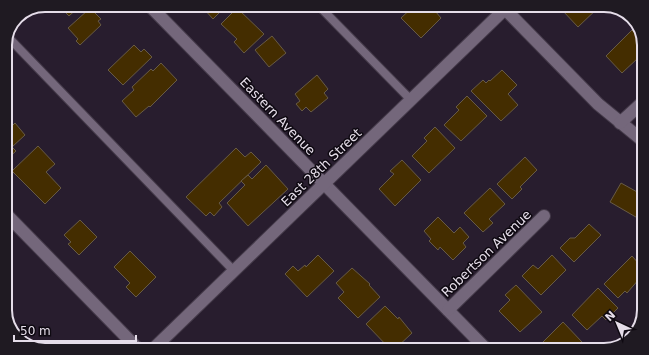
<svg xmlns="http://www.w3.org/2000/svg" width="649" height="355" font-family="'DejaVu Sans',sans-serif">
  <rect width="100%" height="100%" fill="#281d2e"/>
  <g fill="#442d00" stroke="#675a45">
    <path d="M58 5H81L69 16Z"/>
    <path d="M208 5H227L213 19 204 9Z"/>
    <path d="M415 5H430L441 18 421 38 401 18Z"/>
    <path d="M567 5H601L578 27 562 10Z"/>
    <path d="M237 8 264 34 244 53 234 42 237 39 221 24Z"/>
    <path d="M88 10 91 13 93 11 101 19 98 21 101 25 80 45 76 41 78 39 68 28Z"/>
    <path d="M632 30 644 43V59L641 61 638 58 622 73 606 56Z"/>
    <path d="M272 36 286 53 269 67 255 50Z"/>
    <path d="M134 45 141 52 144 49 152 57 123 85 108 70Z"/>
    <path d="M161 63 177 80 150 107 149 106 136 117 122 101 134 90 132 87 151 69 153 71Z"/>
    <path d="M502 70 517 85 508 94 518 105 501 121 471 91 483 80 486 83 489 80 490 81Z"/>
    <path d="M317 75 328 89 324 93 328 98 311 112 306 107 302 111 296 104 300 101 295 94Z"/>
    <path d="M467 96 487 116 461 141 444 125 459 110 456 107Z"/>
    <path d="M15 123 25 135 12 147 16 151 5 161V133Z"/>
    <path d="M435 127 455 148 429 173 412 156 427 141 424 138Z"/>
    <path d="M38 146 55 164 46 172 61 188 45 204 12 171Z"/>
    <path d="M236 148 245 157 251 152 261 162 219 203 222 207 214 216 210 212 206 216 186 197Z"/>
    <path d="M525 157 537 170 520 187 522 189 512 199 497 184Z"/>
    <path d="M402 160 421 180 395 206 379 189 394 174 390 171Z"/>
    <path d="M266 165 288 189 248 226 227 203 245 185 241 181 248 175 252 179Z"/>
    <path d="M621 183 639 193 641 189V220L610 202Z"/>
    <path d="M490 188 505 204 489 219 493 223 483 232 464 213Z"/>
    <path d="M438 217 454 233 460 227 469 237 463 243 466 247 453 260 440 247 438 250 429 241 431 239 424 231Z"/>
    <path d="M80 220 97 237 79 255 68 244 71 242 64 235Z"/>
    <path d="M589 224 601 235 574 262 560 248 570 238H575Z"/>
    <path d="M130 251 156 277 136 297 126 287 130 283 114 267Z"/>
    <path d="M318 255 334 271 307 297 285 274 293 266 298 271 305 265 306 267Z"/>
    <path d="M552 255 566 270 541 295 522 276 533 265 538 269Z"/>
    <path d="M632 256 640 265V278L627 293 625 291 618 298 604 284Z"/>
    <path d="M352 268 370 284 369 285 380 297 358 318 338 298 344 292 336 283Z"/>
    <path d="M516 285 542 312 520 332 499 311 510 300 505 295Z"/>
    <path d="M598 288 618 308 606 320 602 316 587 330 572 315Z"/>
    <path d="M385 306 398 319 399 317 412 333 394 350H391L366 324Z"/>
    <path d="M563 322 582 342 574 350H537L536 349Z"/>
  </g>
  <g fill="none" stroke-linecap="round" stroke-linejoin="round">
    <defs>
      <g id="service">
        <path d="M318 5 411 100"/>
        <path d="M8 37 234 271"/>
      </g>
      <g id="minor">
        <path d="M149 5 487 350"/>
        <path d="M501 5 598 104 642 140"/>
        <path d="M620 123 643 102"/>
        <path d="M5 213 139 350"/>
        <path d="M448 310 544 216"/>
        <path d="M152 350 509 5"/>
      </g>
    </defs>
    <use href="#service" stroke="#443a49" stroke-width="10"/>
    <use href="#minor" stroke="#443a49" stroke-width="14"/>
    <use href="#service" stroke="#74677b" stroke-width="8"/>
    <use href="#minor" stroke="#74677b" stroke-width="12"/>
  </g>
  <g text-anchor="middle" stroke-width="3" stroke-linejoin="round" paint-order="stroke">
    <g font-size="13" fill="#e5dde9" stroke="#0e0911">
      <text transform="translate(278 116) rotate(46)" y="5">Eastern Avenue</text>
      <text transform="translate(321 167) rotate(-44)" y="5">East 28th Street</text>
      <text transform="translate(486 253) rotate(-44)" y="5">Robertson Avenue</text>
    </g>
  </g>
  <path d="M0 0H649V355H0ZM45 12H604A33 33 0 0 1 637 45V310A33 33 0 0 1 604 343H45A33 33 0 0 1 12 310V45A33 33 0 0 1 45 12Z" fill="#1f1a22" fill-rule="evenodd"/>
  <path fill="none" stroke="#e5dde9" stroke-width="2" d="M45 12H604A33 33 0 0 1 637 45V310A33 33 0 0 1 604 343H45A33 33 0 0 1 12 310V45A33 33 0 0 1 45 12Z"/>
  <g transform="translate(617 323) rotate(316)" stroke="#0e0911" stroke-width="3" paint-order="stroke">
  <path d="M0-3L7 15L0 10L-7 15Z" fill="#e5dde9"/>
  <text y="-6" font-size="11" font-weight="bold" text-anchor="middle" fill="#e5dde9">N</text>
  </g>
  <path d="M14 335v6h122v-6" fill="none" stroke="#e5dde9" stroke-width="2"/>
  <text x="20" y="335" font-size="12" fill="#e5dde9" stroke="#0e0911" stroke-width="3" paint-order="stroke">50 m</text>
</svg>
